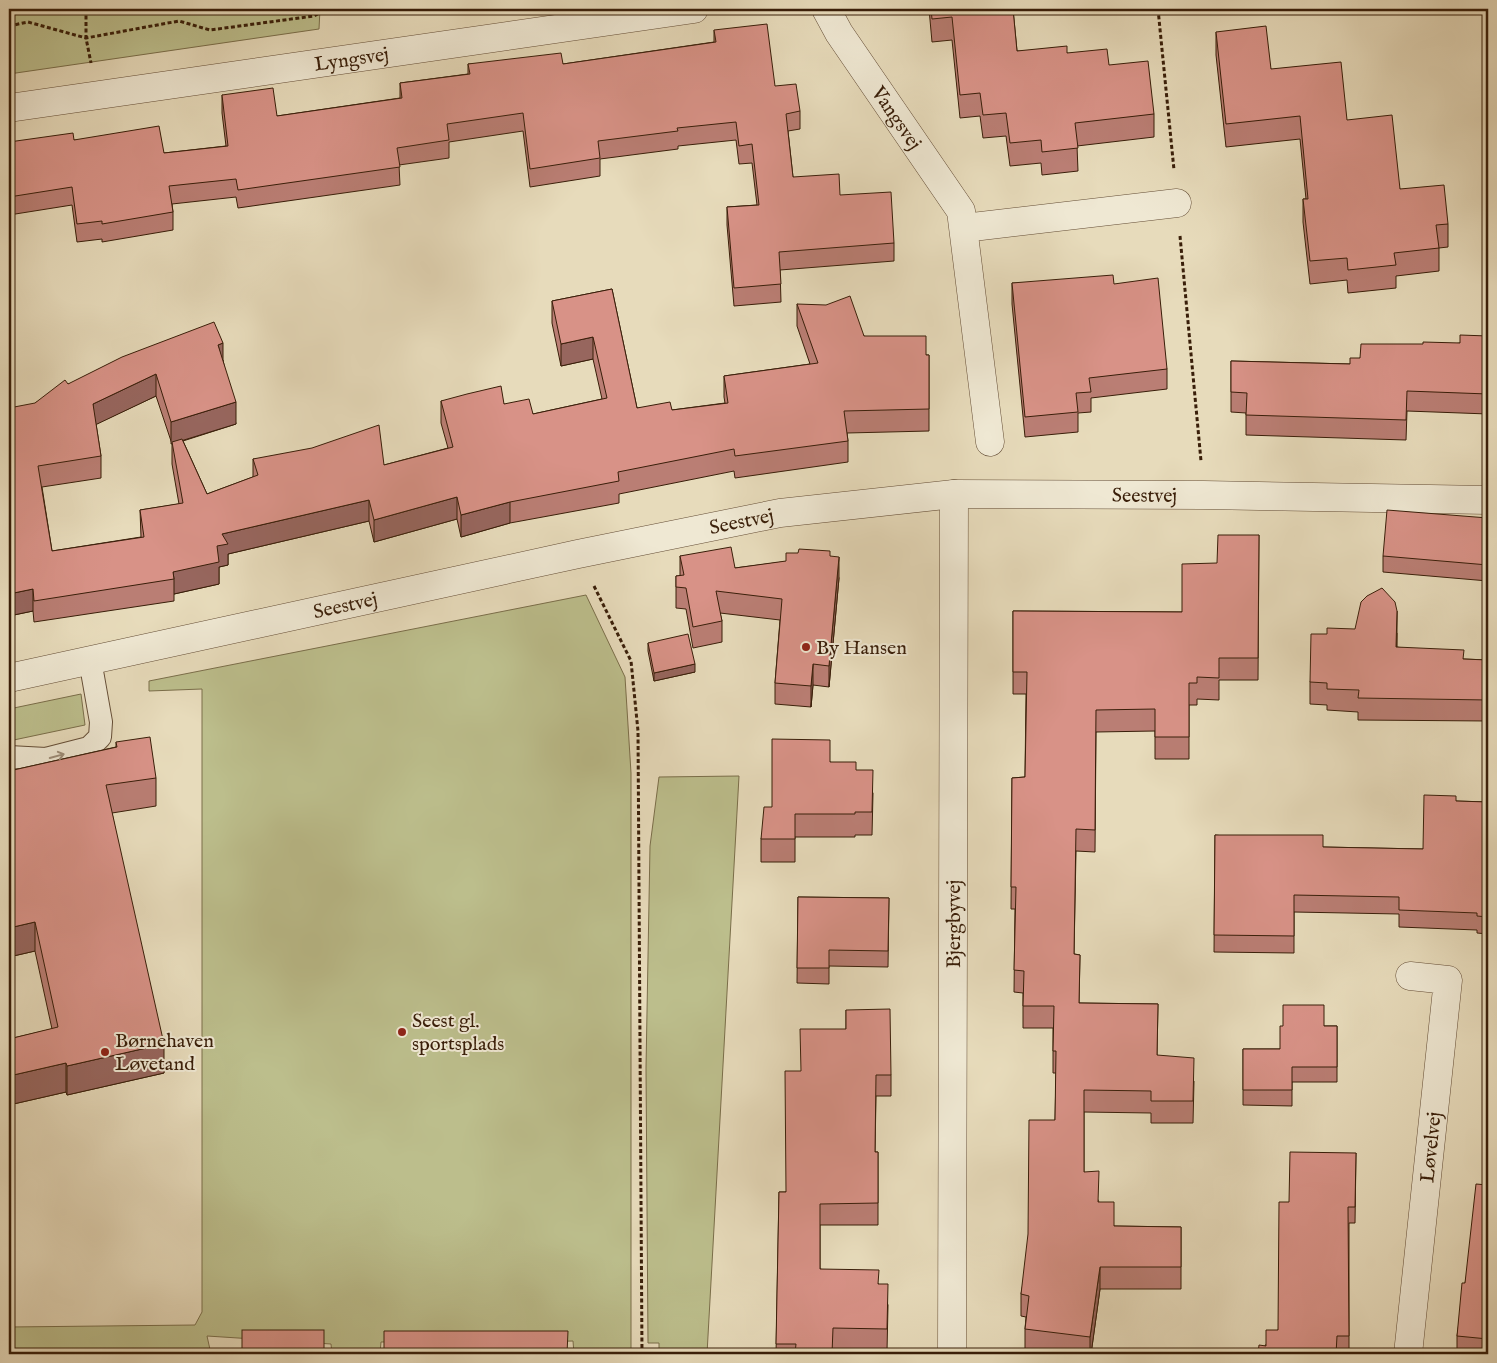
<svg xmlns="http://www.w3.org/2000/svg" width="1497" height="1363" font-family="'IM FELL English',serif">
  <rect width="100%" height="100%" fill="#e7dbbb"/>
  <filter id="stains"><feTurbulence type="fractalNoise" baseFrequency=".004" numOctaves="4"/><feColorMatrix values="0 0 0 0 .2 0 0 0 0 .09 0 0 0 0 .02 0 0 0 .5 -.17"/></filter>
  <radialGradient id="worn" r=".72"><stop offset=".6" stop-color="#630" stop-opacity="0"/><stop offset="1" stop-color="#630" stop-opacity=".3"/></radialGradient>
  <g fill="#bcbe8c" stroke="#7a6e4a">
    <path d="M9 9H320L319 29 9 74Z"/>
    <path d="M586 595 625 677 631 773V1354H574L573 1341 484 1343 483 1354 468 1341 381 1342 380 1354H332L331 1344 207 1336 211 1354H9V1327L195 1325 202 1312V689L149 691V681Z"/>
    <path d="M81 694 85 725 9 741V709Z"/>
    <path d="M739 776 707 1354H659V1343H648L646 1068 650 846 659 777Z"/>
  </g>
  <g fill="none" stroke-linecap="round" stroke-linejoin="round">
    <defs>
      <path id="service" d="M9 757 46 759 89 748 100 737 101 722 90 660"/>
      <g id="minor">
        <path id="s1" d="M826 9 839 33 961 211 990 442"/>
        <path id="s2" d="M9 108 694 9"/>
        <path d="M964 228 1177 203"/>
        <path id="s3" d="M9 678 578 554 780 513 954 494 1204 495 1488 500"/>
        <path id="s4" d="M952 1354 954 494"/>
        <path id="s5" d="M1408 1354 1448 980 1410 976"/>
      </g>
    </defs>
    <use href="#service" stroke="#644d36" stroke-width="24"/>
    <use href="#minor" stroke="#644d36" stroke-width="29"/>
    <g stroke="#391e09" stroke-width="3" stroke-dasharray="4 2.5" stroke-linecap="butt">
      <path d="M86 9V38L91 63"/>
      <path d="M1158 9 1174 170"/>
      <path d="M9 26 28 22 86 38 179 21 210 30 314 16 327 9"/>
      <path d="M1180 236 1201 461"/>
      <path d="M594 586 631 661 638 731 642 1354"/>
    </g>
    <use href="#service" stroke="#efe8d3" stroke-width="22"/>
    <use href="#minor" stroke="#efe8d3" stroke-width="28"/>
  </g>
  <g fill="#ba7e74" stroke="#391e09" fill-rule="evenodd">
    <path d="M929 9H1013L1017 51 1067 53 1109 65 1154 114V137L1077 146 1078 171 1042 175 1041 163 1010 166 1006 136 983 138 980 116 960 118 952 40 932 42Z"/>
    <path d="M714 30 775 86 800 111V129L788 131 793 177 840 195 894 243V261L780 270 781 302 734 306 727 225V207L757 205 752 163 739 164 736 140 678 146V149L600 159V176L530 187 523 131 449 142V158L399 165 400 185 238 208 236 197 172 204 173 212V230L102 242V239L77 242 72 205 9 215V142L74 140 164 153 226 146 222 113V95L277 116 400 98V83L468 74V64H563L714 42Z"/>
    <path d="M1216 32 1347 120 1400 189 1448 224V247L1439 248V271L1396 276V288L1348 293 1347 280 1310 284 1303 222V199H1306L1300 139 1226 147 1216 55Z"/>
    <path d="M1012 283 1114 284 1167 369V389L1091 398V412L1078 413V432L1025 437 1012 304Z"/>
    <path d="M612 289 637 408 672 410 725 403 724 397V376L810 364 797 326V304L864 336 926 355H929V431L847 433 848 441V462L735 478 734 471 619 494V503L510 523 461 537 457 519 374 542 369 521 228 554V565L219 567V584L174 594V601L34 622 33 611 9 616 35 403 68 384 223 360 236 424 183 441 207 494 253 477V459L384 465 448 448 441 423V401L504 404 533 414 602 399 593 359 561 366 552 323V301ZM156 396 172 444V464L179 504 140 510 141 537 52 551 42 487 101 478V456L96 424Z"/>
    <path d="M1488 336V414L1407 411 1406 440 1246 435V413L1231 412V361L1350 364 1360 358 1460 343Z"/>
    <path d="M1488 518V581L1383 572V556Z"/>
    <path d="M1259 535 1258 680H1219V700L1197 699V705H1189V759H1155V731L1096 732 1095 852 1076 851 1074 954 1080 955 1079 1003 1158 1004 1157 1055 1194 1081 1193 1123H1151V1113L1084 1112V1172L1099 1202 1114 1226 1181 1227V1289H1100L1091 1354H1050L1025 1351V1329L1026 1317 1021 1316V1294L1055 1120 1056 1073H1053V1028H1023V993L1014 992 1015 909H1011L1012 778 1025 777 1026 694H1013V611L1182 612 1217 563Z"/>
    <path d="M680 556 735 568 830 556 839 578 829 687 813 685 811 707 775 704V683L780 620 720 613 722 621V642L693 648 686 609 676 608V576H680Z"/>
    <path d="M1397 633V647L1464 659 1488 660V721L1358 720V712L1327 710V705L1310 704V682L1327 634Z"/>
    <path d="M648 643 695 672 654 681 648 651Z"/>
    <path d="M116 742 156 778V806L112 813 164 1073 67 1095 66 1092 9 1105V1039L52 1029 35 951 9 957V771L116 747Z"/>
    <path d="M830 762 856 770 873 793 872 835H855V837H795V862H761V839L772 807Z"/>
    <path d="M1456 801 1488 802V934L1477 933V930L1399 927V914L1294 912V953L1214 952 1215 835 1323 847 1423 849Z"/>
    <path d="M798 897 889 898 888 967 829 966V984L797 983Z"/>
    <path d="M846 1010 891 1075V1096H876L875 1152H878V1225H820V1269L879 1284 888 1305 887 1351 833 1350V1354H776L779 1192H786L846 1029Z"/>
    <path d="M1324 1026H1337V1082H1292V1106L1243 1105V1049H1280Z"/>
    <path d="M1356 1153 1355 1223H1349V1352H1337V1354H1258L1278 1330Z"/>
    <path d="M1488 1185V1354H1457V1336L1465 1283Z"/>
  </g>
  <g fill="#97665e" stroke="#391e09">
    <path d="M593 337V359L561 366V344Z"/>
    <path d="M223 343V364L218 345Z"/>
    <path d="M156 374V396L93 426V404Z"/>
    <path d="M236 402V424L171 444V422Z"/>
    <path d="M457 497V519L374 542V520Z"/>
    <path d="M369 500V521L228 554V565L219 567V584L174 594V579L173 572 222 534Z"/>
    <path d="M510 502V523L461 537V515Z"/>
    <path d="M839 557V578L829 687V666Z"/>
    <path d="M33 589V611L9 616V594Z"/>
    <path d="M1397 611V633L1396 669V647Z"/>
    <path d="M695 664V672L654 681V673Z"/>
    <path d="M813 664V685L811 707V686Z"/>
    <path d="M35 922V951L9 957V928Z"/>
    <path d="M164 1044V1073L67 1095V1066Z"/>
    <path d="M66 1063V1092L9 1105V1076Z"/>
    <path d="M1100 1267V1289L1091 1354H1090V1337Z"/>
  </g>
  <g fill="#d89287" stroke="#391e09">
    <path d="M931 9H1013L1017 51 1067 46V53L1107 49 1109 65 1148 61 1154 114 1075 123 1078 148 1042 152 1041 140 1010 143 1006 113 983 115 980 93 960 95 952 17 932 19Z"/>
    <path d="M767 24 775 86 796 84 800 111 786 114 793 177 839 174 840 195 891 192 894 243 779 252 781 284 734 288 727 207 759 205 752 144 739 146 736 122 677 128 678 131 598 141 600 158 530 169 523 113 447 124 449 140 397 148 400 167 238 190 236 179 169 186 173 212 102 224V221L77 224 72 187 9 197V142L73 133 74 140 159 126 164 153 228 146 222 95 273 88 277 116 402 98 400 83 470 74 468 64 561 53 563 64 716 42 714 30Z"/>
    <path d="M1266 26 1271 69 1341 62 1347 120 1392 115 1400 189 1444 185 1448 224 1436 225 1439 248 1394 253 1396 265 1348 270 1347 258 1310 261 1303 199H1308L1300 116 1226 124 1216 32Z"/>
    <path d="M1113 275 1114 284 1158 278 1167 369 1089 378 1091 392 1076 393 1078 412 1025 417 1012 283Z"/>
    <path d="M612 289 637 408 670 402 672 410 728 403 724 376 818 363 797 304 826 305 850 296 864 336H926V355H929V409L844 411 848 441 735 456 734 449 618 472 619 481 510 502 461 515 457 497 374 520 369 500 222 534 228 544 217 546 219 562 173 572 174 579 34 601 33 589 9 594V408L35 403 65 380 68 384 122 357 214 322 223 343 218 345 236 402 171 422 156 374 93 404 101 456 38 466 52 551 144 537 140 510 183 503 172 442 182 439 207 494 258 475 253 459 312 448 379 425 384 465 453 447 441 401 467 394 501 386 504 404 529 399 533 414 607 398 593 337 561 344 552 301Z"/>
    <path d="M1460 335 1488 336V394L1407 391 1406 420 1246 415 1247 393 1231 392V361L1350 364V358H1360L1361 344H1423V342L1460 343Z"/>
    <path d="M1387 510 1488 518V565L1383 556Z"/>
    <path d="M1218 535H1259L1258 658H1219V678L1197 677V683H1189V737H1155V709L1096 710 1095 830 1076 829 1074 954 1080 955 1079 1003 1158 1004 1157 1055 1194 1058 1193 1101H1151V1091L1084 1090V1172L1099 1171 1098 1202H1114V1226L1181 1227V1267H1100L1090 1337 1025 1329 1029 1296 1021 1294 1028 1234 1029 1120H1055L1056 1051H1053L1054 1006H1023L1024 971 1014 970 1016 887H1011L1012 778 1025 777 1027 672H1013V611L1182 612V564L1217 563Z"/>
    <path d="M731 547 735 568 786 561V553H798L799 549 830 551V556L839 557 829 666 813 664 811 686 775 683 782 599 716 591 722 621 693 627 686 588 676 587V576L684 575 680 556Z"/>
    <path d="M1382 588 1395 602 1397 611 1396 647 1464 650 1463 659 1488 660V700L1358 698 1359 690 1327 689V683L1310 682 1311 634H1327V628L1355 629 1361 602 1367 596Z"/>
    <path d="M688 634 695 664 654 673 648 643Z"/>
    <path d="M150 737 156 778 106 785 164 1044 67 1066 66 1063 9 1076V1039L58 1027 35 922 9 928V808H10L9 804V771L117 747 116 742Z"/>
    <path d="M772 739 830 740V762H856V770H873L872 812H855V814H795V839H761L764 807H772Z"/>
    <path d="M1424 795 1456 796V801L1488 802V917L1477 916V913L1399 910V897L1294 895V936L1214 935 1215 835H1323V847L1423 849Z"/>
    <path d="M798 897 889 898 888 951 829 950V968H797Z"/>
    <path d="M1283 1005H1324V1026H1337V1067H1292V1090H1243V1049H1280V1026H1283Z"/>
    <path d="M890 1009 891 1075H876L875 1152H878V1203L820 1204V1269L879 1270 878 1284H888L887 1329 833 1328 832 1354H795L796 1344H776L779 1192H786L785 1071H801L800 1029H846V1010Z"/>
    <path d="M1290 1152 1356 1153 1355 1207H1348L1349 1336H1337L1336 1354H1258L1259 1345 1266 1346V1330H1278L1279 1202H1289Z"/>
    <path d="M1476 1184 1488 1185V1339L1457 1336 1462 1283H1465Z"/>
    <rect x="242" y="1330" width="82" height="24"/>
    <path d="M384 1331H568L567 1354H384Z"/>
  </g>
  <defs><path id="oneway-shaft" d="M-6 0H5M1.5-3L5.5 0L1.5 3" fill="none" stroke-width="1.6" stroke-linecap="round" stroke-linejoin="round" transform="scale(1.25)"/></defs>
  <use stroke="#9d8d78" href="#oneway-shaft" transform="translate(57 756) rotate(-15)"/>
  <g fill="#8f2418" stroke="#efe8d3" stroke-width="2">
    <circle cx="806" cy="647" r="5"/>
    <circle cx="402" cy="1032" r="5"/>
    <circle cx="105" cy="1052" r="5"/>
  </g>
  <g text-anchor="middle" stroke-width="4" stroke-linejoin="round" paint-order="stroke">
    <g font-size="20" fill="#391e09" stroke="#efe8d3">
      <text dy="7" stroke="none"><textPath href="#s2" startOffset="346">Lyngsvej</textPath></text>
      <text dy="7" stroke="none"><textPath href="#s1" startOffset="130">Vangsvej</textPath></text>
      <text dy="7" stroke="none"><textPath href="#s3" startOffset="1154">Seestvej</textPath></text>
      <text dy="7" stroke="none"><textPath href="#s3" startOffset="749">Seestvej</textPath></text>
      <text dy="7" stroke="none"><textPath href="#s3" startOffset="344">Seestvej</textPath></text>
      <text dy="7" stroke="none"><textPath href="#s4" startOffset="430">Bjergbyvej</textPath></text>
      <text dy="7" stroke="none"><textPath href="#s5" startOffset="208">Løvelvej</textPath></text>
    </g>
    <g font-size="20" fill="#391e09" stroke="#efe8d3" text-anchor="start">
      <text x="816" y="654">By Hansen</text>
      <text x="412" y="1027">Seest gl.<tspan x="412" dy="23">sportsplads</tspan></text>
      <text x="115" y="1047">Børnehaven<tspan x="115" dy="23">Løvetand</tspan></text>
    </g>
  </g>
  <rect width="1497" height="1363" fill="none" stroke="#e7dbbb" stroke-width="30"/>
  <rect x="10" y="10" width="1477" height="1343" fill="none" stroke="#391e09" stroke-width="2.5"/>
  <rect x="15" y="15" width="1467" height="1333" fill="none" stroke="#391e09"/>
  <rect width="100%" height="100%" filter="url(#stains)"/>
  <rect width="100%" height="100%" fill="url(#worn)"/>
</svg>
